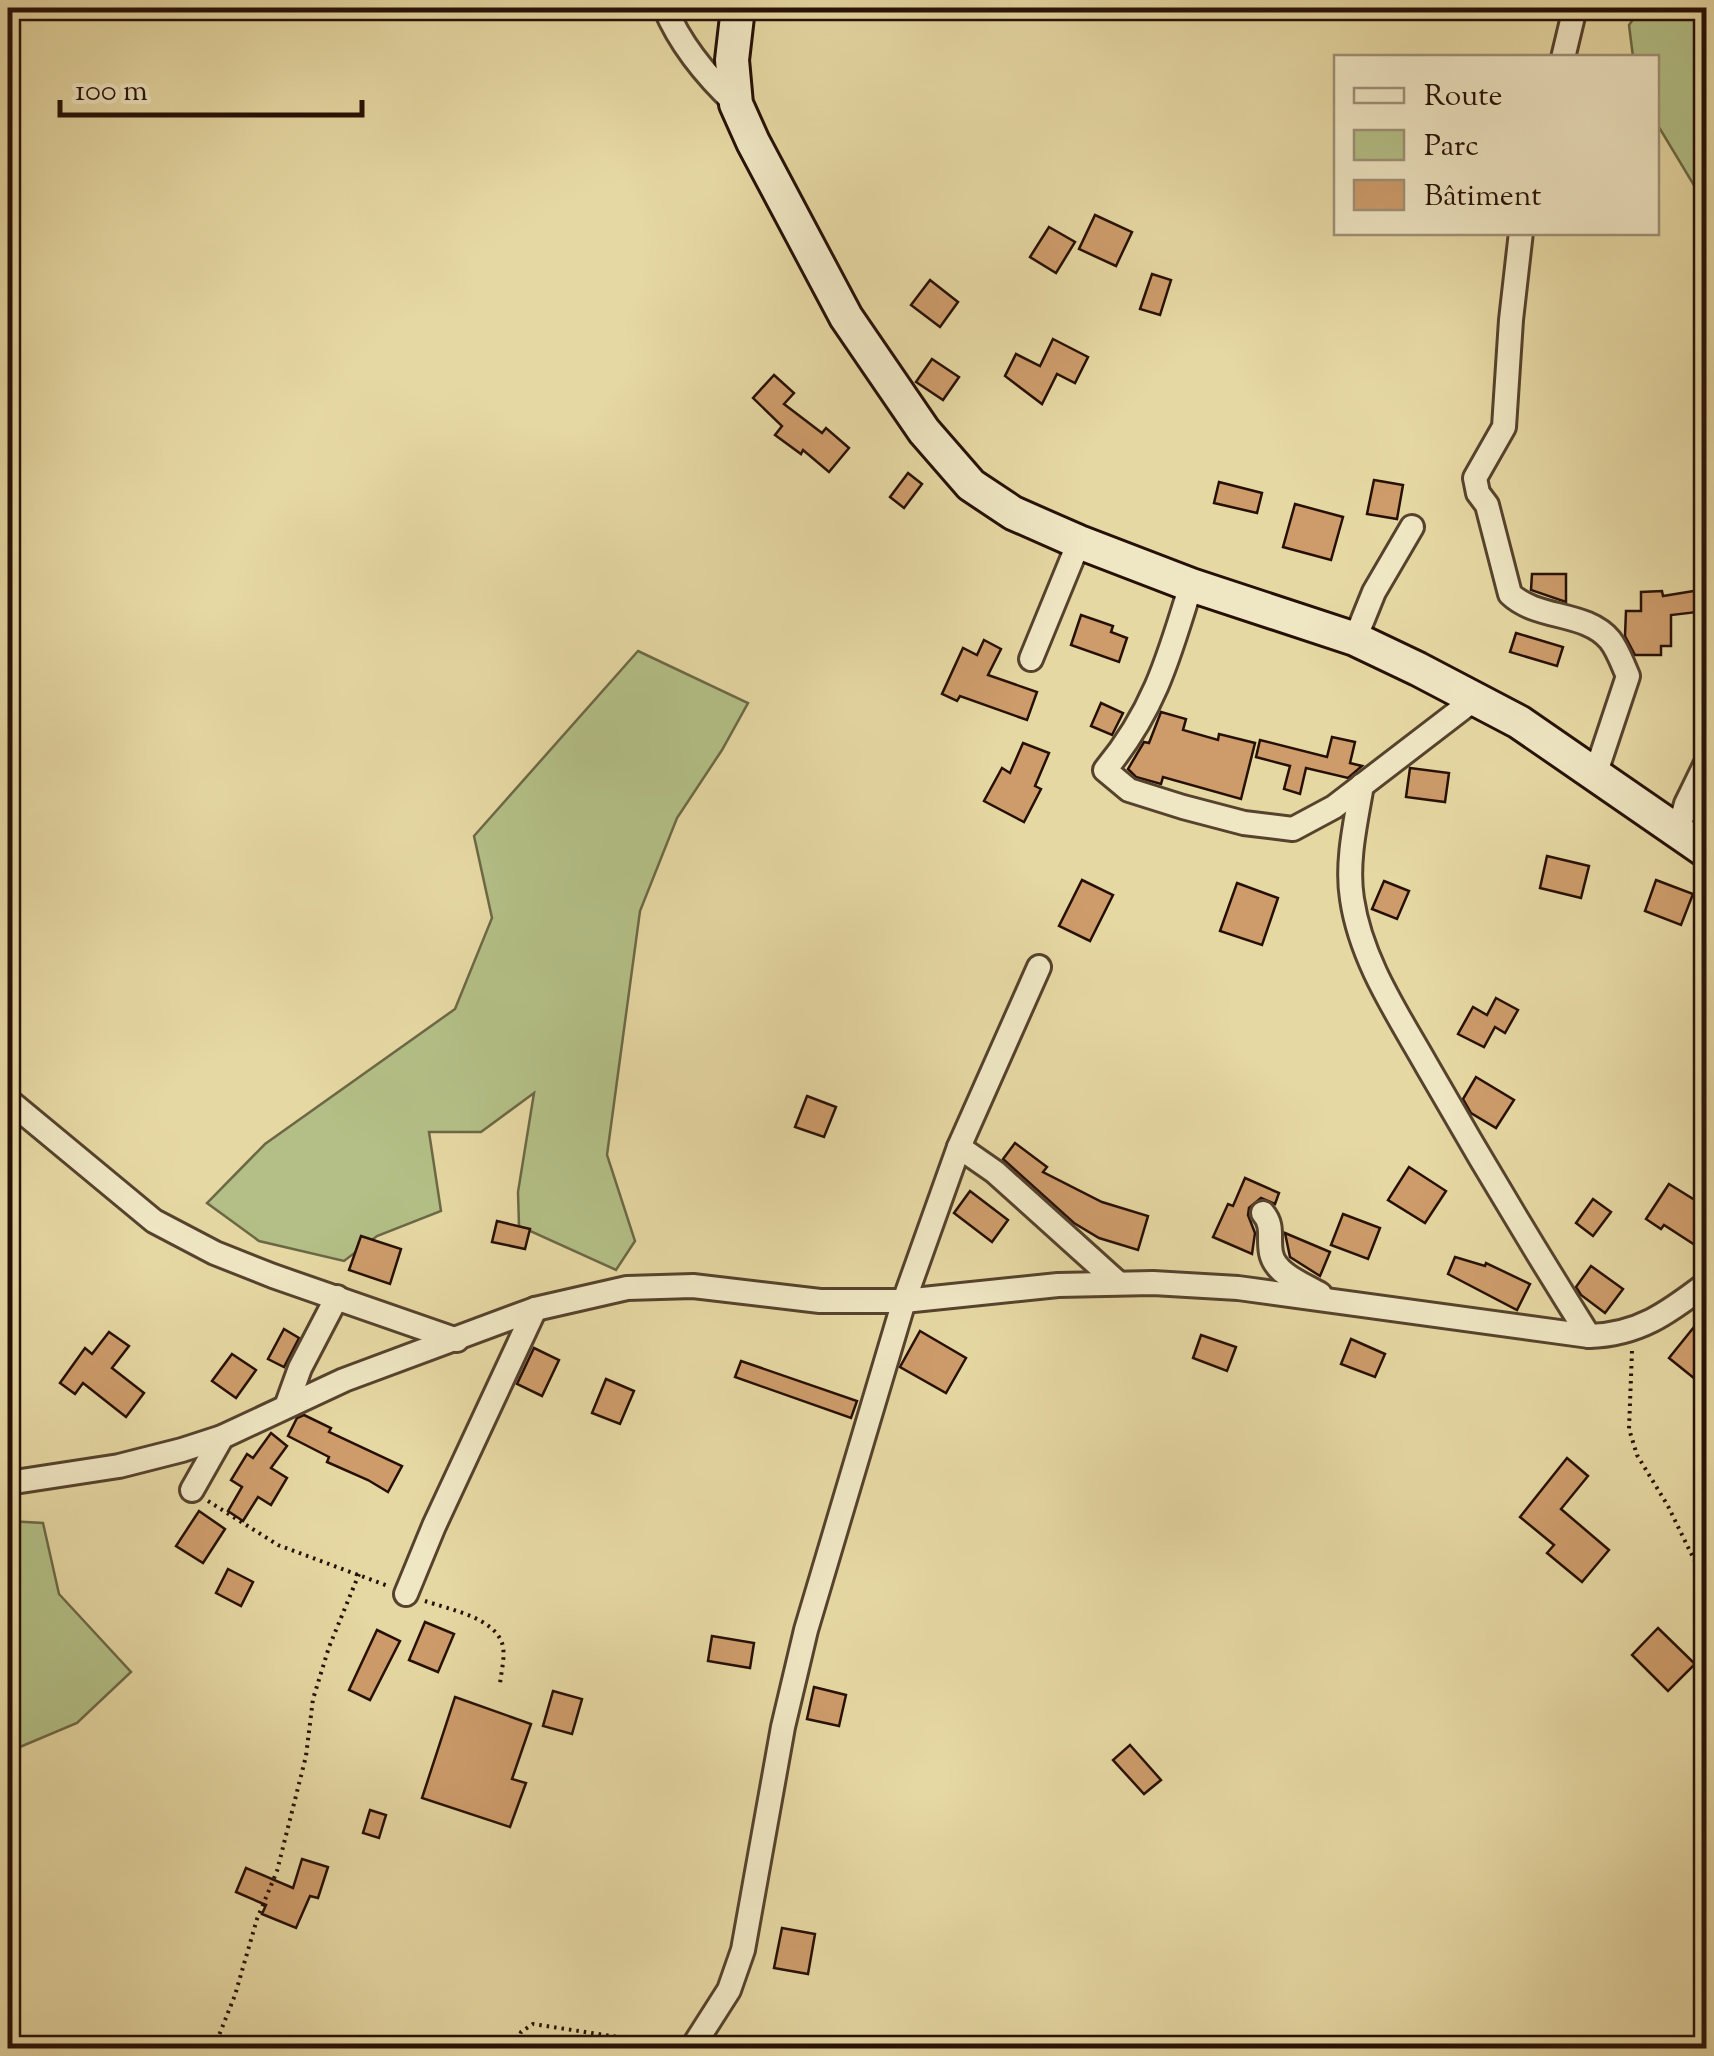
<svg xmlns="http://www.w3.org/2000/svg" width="1714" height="2056" font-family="'Sorts Mill Goudy',serif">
  <rect width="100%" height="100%" fill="#e6d8a3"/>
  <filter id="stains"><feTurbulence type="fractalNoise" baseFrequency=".002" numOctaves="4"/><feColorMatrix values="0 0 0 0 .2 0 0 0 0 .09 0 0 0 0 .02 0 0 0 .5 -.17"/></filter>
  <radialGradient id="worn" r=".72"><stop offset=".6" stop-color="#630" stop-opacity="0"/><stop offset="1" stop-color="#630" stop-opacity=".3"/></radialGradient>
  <g fill="#b3bf86" stroke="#6c6846" stroke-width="2.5">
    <path d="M1641 8H1706V197H1701L1657 124 1656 58 1633 57 1629 25Z"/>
    <path d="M638 651 748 703 722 750 677 818 640 911 607 1155 635 1241 616 1270 519 1226 518 1192 534 1093 481 1132H429L441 1211 377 1236 344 1261 259 1241 207 1203 265 1144 455 1009 492 918 474 836Z"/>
    <path d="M8 1521 43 1523 59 1594 131 1672 77 1723 8 1752Z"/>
  </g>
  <g fill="#ce9c6b" stroke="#261006" stroke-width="2.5">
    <path d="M1095 215 1132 232 1116 266 1079 249Z"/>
    <path d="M1049 227 1075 242 1056 273 1030 257Z"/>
    <path d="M1152 274 1171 280 1160 315 1140 309Z"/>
    <path d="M930 280 958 302 940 327 911 305Z"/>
    <path d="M1053 339 1088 357 1075 383 1057 374 1042 404 1005 376 1016 354 1040 366Z"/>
    <path d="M932 359 959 377 943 400 916 382Z"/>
    <path d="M774 375 794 393 784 404 822 433 826 428 849 448 829 472 803 450 801 454 775 435 782 426 753 398Z"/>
    <path d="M908 473 922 484 904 508 890 497Z"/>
    <path d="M1374 480 1403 485 1397 519 1367 514Z"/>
    <path d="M1219 482 1262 493 1257 513 1214 503Z"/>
    <path d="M1295 504 1343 517 1331 560 1283 547Z"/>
    <path d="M1532 574H1566V602L1531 590Z"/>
    <path d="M1706 589V611L1671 615V646H1661V655H1635L1625 636 1626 611H1641V592L1662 591 1663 596Z"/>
    <path d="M1081 615 1113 626 1111 632 1127 638 1119 662 1071 645Z"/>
    <path d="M1516 633 1563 647 1557 666 1510 652Z"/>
    <path d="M984 640 1001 649 988 675 1037 692 1027 720 960 696 957 701 942 694 963 648 977 655Z"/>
    <path d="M1101 703 1123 713 1112 735 1091 726Z"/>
    <path d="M1161 712 1186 719 1183 730 1218 740 1219 734 1255 743 1241 799 1163 777 1161 784 1136 777 1128 769 1144 742 1149 743Z"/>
    <path d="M1332 737 1355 742 1350 763 1362 766 1348 778 1306 768 1300 794 1284 789 1290 766 1256 757 1260 740 1327 757Z"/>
    <path d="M1023 743 1049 753 1035 786 1041 789 1024 822 984 801 1002 768 1010 773Z"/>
    <path d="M1410 768 1449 773 1445 802 1406 797Z"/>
    <path d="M1547 856 1589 866 1581 898 1540 888Z"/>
    <path d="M1082 880 1113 895 1090 941 1059 926Z"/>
    <path d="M1656 880 1693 894 1681 925 1645 911Z"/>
    <path d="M1384 881 1409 891 1397 919 1372 909Z"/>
    <path d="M1237 883 1278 898 1262 945 1220 931Z"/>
    <path d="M1496 998 1518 1010 1505 1033 1495 1027 1484 1047 1458 1034 1473 1007 1487 1015Z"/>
    <path d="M1476 1077 1514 1100 1496 1128 1471 1113 1463 1099Z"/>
    <path d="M807 1096 836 1107 824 1137 795 1127Z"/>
    <path d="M1015 1143 1047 1167 1043 1172 1102 1202 1148 1216 1138 1250 1099 1238 1074 1223 1003 1159Z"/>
    <path d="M1409 1167 1446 1191 1425 1223 1388 1200Z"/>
    <path d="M1245 1178 1279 1193 1275 1204 1261 1198 1249 1208 1248 1215 1255 1233 1252 1254 1213 1237 1228 1204 1233 1206Z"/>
    <path d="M1669 1184 1695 1200 1706 1187V1229L1695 1245 1664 1225 1661 1229 1646 1219Z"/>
    <path d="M970 1191 1008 1220 992 1242 954 1213Z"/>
    <path d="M1593 1199 1611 1212 1593 1236 1576 1223Z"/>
    <path d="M1343 1214 1380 1228 1368 1259 1331 1245Z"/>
    <path d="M497 1221 530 1229 525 1249 492 1242Z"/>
    <path d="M1285 1233 1330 1252 1320 1276 1290 1257Z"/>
    <path d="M361 1236 401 1249 390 1284 349 1270Z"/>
    <path d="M1455 1257 1485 1266 1486 1263 1530 1284 1517 1310 1448 1274Z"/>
    <path d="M1591 1266 1623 1289 1605 1313 1581 1295 1576 1287Z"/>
    <path d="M1694 1327 1706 1337V1365L1695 1379 1669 1358Z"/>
    <path d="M284 1329 299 1338 284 1367 268 1359Z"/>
    <path d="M920 1331 966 1358 946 1393 900 1367Z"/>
    <path d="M109 1332 129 1346 112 1368 144 1393 126 1417 83 1383 75 1394 60 1383 85 1348 92 1354Z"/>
    <path d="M1201 1335 1236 1347 1227 1371 1193 1358Z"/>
    <path d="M1351 1339 1385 1354 1375 1377 1341 1364Z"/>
    <path d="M534 1348 559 1360 542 1396 517 1384Z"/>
    <path d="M232 1354 256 1370 236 1398 212 1381Z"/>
    <path d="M741 1361 857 1401 851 1418 735 1377Z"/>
    <path d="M606 1379 634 1391 620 1424 592 1413Z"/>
    <path d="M304 1415 331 1428 329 1432 402 1466 388 1492 368 1480 327 1462 329 1457 288 1436 297 1418Z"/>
    <path d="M271 1433 287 1446 271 1468 287 1478 271 1505 258 1497 243 1521 228 1511 242 1487 231 1480 247 1454 253 1458Z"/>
    <path d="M1567 1458 1588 1476 1561 1509 1609 1550 1582 1582 1547 1553 1554 1545 1520 1517Z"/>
    <path d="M199 1511 225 1529 203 1563 176 1546Z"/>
    <path d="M228 1569 253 1582 241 1606 216 1593Z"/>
    <path d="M425 1622 454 1634 438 1672 409 1660Z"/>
    <path d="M1658 1628 1695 1664 1668 1691 1632 1655Z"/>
    <path d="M377 1630 400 1641 370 1700 349 1690Z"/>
    <path d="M712 1636 754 1643 750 1668 708 1661Z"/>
    <path d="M814 1687 846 1695 839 1726 807 1719Z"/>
    <path d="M553 1691 582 1699 572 1734 543 1726Z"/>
    <path d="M455 1697 531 1724 512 1779 526 1783 510 1827 422 1798Z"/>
    <path d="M1130 1745 1161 1780 1144 1794 1113 1760Z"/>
    <path d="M370 1810 386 1815 379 1838 363 1833Z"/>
    <path d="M302 1859 328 1867 318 1898 310 1896 296 1928 262 1914 266 1905 236 1892 246 1868 293 1888Z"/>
    <path d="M782 1928 815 1934 808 1974 774 1968Z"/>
  </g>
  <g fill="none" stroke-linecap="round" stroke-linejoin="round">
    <defs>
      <g id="minor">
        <path d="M665 8C681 46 706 76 736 104"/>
        <path d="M1563 58 1575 8"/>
        <path d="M1521 232 1511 320 1504 427 1475 478 1478 493 1487 505 1510 594C1537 620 1586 611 1610 640 1618 650 1623 665 1628 676L1596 772"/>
        <path d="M1191 585C1169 657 1154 711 1105 770L1129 790 1183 807 1244 823 1293 829 1334 807 1476 698"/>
        <path d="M1355 639 1374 592 1412 527"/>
        <path d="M1031 659 1079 542"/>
        <path d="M1362 785C1356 821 1346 862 1352 899 1361 960 1397 1013 1427 1066 1479 1157 1533 1247 1589 1336"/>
        <path d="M1678 831 1686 804 1706 763"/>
        <path d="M8 1100 154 1221 215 1253 273 1276 457 1340"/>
        <path d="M959 1147 995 1172 1117 1282"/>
        <path d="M1263 1213C1274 1226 1268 1237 1271 1253 1275 1274 1303 1284 1320 1294"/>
        <path d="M287 1404 300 1368 337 1297"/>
        <path d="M8 1483 119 1466 182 1450 222 1437 344 1380 535 1309 627 1288 693 1286 820 1301H904L1058 1285 1153 1283 1238 1288 1589 1336C1638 1335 1668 1313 1706 1284"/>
        <path d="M192 1490 222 1437"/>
        <path d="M406 1594 434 1526 535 1309"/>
        <path d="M692 2048 729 1990 743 1950 783 1727 806 1630 904 1301 959 1147 1039 967"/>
      </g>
      <path id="secondary" d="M738 8 732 60 736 104 753 142 846 317 924 431 971 485 1013 513 1079 542 1191 585 1355 639 1418 669 1519 722 1706 851"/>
    </defs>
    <use href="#minor" stroke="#56422d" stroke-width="28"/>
    <use href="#secondary" stroke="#261006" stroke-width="38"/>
    <g stroke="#261006" stroke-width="4" stroke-dasharray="2.5 5" stroke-linecap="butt">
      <path d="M1632 1351 1629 1429 1637 1455 1668 1506 1706 1584"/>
      <path d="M208 1501 278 1545 388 1586"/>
      <path d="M425 1601C448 1609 493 1617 502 1643 506 1655 501 1672 500 1684"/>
      <path d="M214 2048 235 1995 257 1919 277 1871 306 1756 313 1699 329 1647 359 1574"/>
      <path d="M516 2048 521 2032 533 2024 670 2045"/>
      <path d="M1703 2048 1706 2019"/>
    </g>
    <use href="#minor" stroke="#efe6c3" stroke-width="22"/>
    <use href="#secondary" stroke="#efe6c3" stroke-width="32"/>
  </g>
  <rect width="1714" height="2056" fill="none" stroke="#e6d8a3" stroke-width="40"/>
  <rect x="10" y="10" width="1694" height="2036" fill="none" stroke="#261006" stroke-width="5"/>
  <rect x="20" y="20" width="1674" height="2016" fill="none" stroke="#261006" stroke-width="2.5"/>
  <rect x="1334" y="55" width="325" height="180" fill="#efe6c3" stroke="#9f9077" stroke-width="2.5"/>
  <rect x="1354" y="88" width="50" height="15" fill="#efe6c3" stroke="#9f9077" stroke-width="2.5"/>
  <text x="1424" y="105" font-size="30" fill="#261006">Route</text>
  <rect x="1354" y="130" width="50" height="30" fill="#b3bf86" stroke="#9f9077" stroke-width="2.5"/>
  <text x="1424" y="155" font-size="30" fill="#261006">Parc</text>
  <rect x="1354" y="180" width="50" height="30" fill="#ce9c6b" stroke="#9f9077" stroke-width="2.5"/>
  <text x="1424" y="205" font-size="30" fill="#261006">Bâtiment</text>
  <path d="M60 100v15h302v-15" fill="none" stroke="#261006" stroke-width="5"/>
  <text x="75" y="100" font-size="30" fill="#261006" stroke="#efe6c3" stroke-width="8" paint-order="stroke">100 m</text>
  <rect width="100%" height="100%" filter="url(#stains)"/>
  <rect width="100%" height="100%" fill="url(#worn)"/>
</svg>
